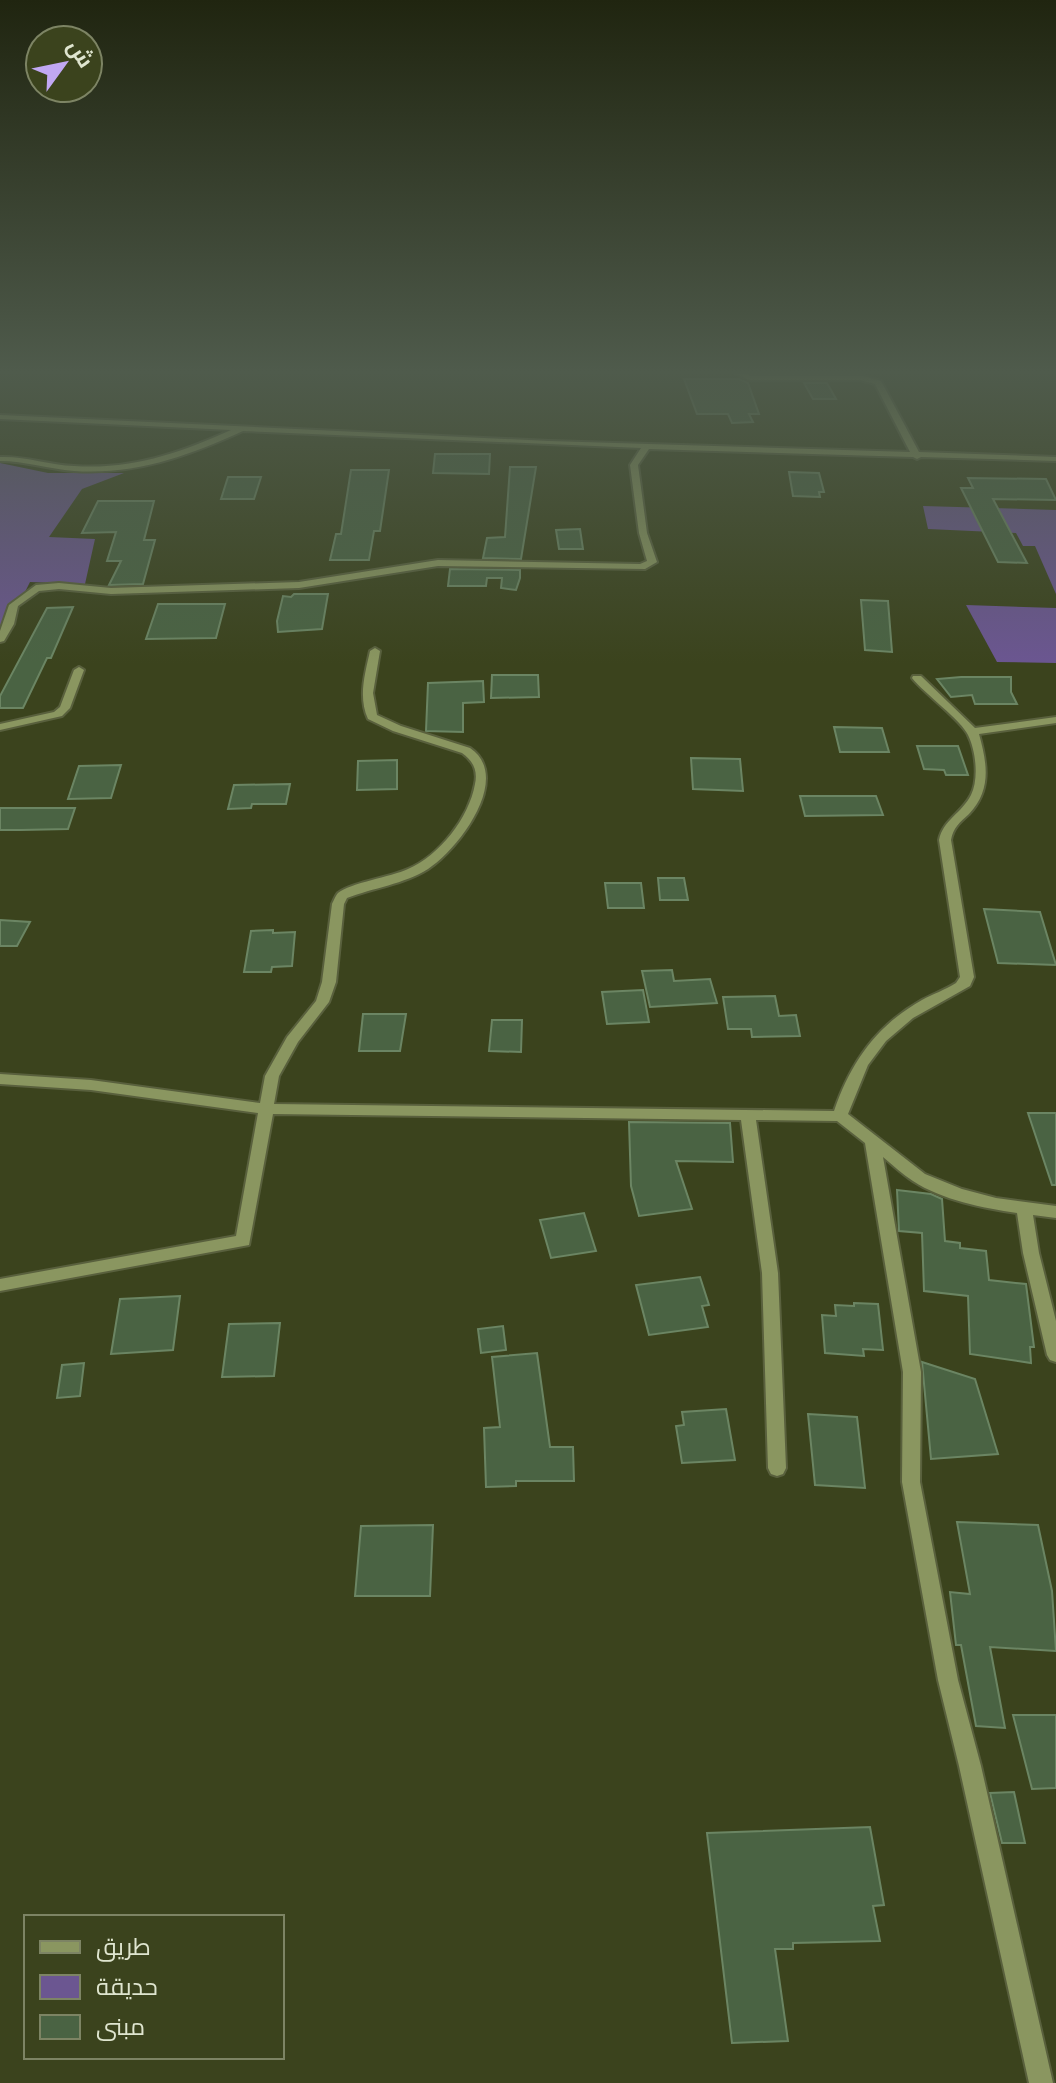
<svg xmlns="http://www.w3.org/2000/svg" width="1056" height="2083" font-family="Helvetica,Cairo,sans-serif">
  <rect width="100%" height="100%" fill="#3b431d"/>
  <g fill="#6b5691">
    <path d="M0 463 48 473H124L82 489 49 537 95 539 85 584 30 582 0 642Z"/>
    <path d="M923 506 1056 510V594L1035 546H1023L1016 533 928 529Z"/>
    <path d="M966 605 1056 608V663L997 662Z"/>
  </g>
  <g fill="#4a6343" stroke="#6b8563" stroke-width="2">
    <path d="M684 379H739L748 383 759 414H749L753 422 732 423 728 414H697Z"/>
    <path d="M804 383H827L836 399H813Z"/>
    <path d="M435 454H490L489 474 433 473Z"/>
    <path d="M510 467H536L521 559 483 558 487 538 505 537Z"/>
    <path d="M351 470H389L380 531H374L369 560H330L336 534H341Z"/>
    <path d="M789 472 819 473 824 492H819L820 497 793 496Z"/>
    <path d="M228 477H261L254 499H221Z"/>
    <path d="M968 478 1046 479 1056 500 993 499 1027 563 998 562 961 488H973Z"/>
    <path d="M98 501H154L144 540H155L143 584 109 585 121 561H107L116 532 82 533Z"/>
    <path d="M580 529 583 549H559L556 530Z"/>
    <path d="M450 569 520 570V578L516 590 501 588 502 578H487L486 586H448Z"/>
    <path d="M294 594H328L322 629 278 632 277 621 283 596 291 597Z"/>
    <path d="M861 600 888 601 892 652 865 650Z"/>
    <path d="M158 604H225L216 638 146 639Z"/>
    <path d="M73 607 51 658H47L23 708H0V696L47 608Z"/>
    <path d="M492 675H538L539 697 491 698Z"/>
    <path d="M961 677H1011V692L1017 704H975L972 695 951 697 937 679Z"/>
    <path d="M483 681 484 702 463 703V732L426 731 428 683Z"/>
    <path d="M834 727 882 728 889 752H840Z"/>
    <path d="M917 746H958L968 775H946L944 770 924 769Z"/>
    <path d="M691 758 740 759 743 791 693 789Z"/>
    <path d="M397 760V789L357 790 358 761Z"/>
    <path d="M121 765 111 798 68 799 79 766Z"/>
    <path d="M290 784 286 804H252L251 808 228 809 234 785Z"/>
    <path d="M800 796H876L883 815 805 816Z"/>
    <path d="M0 808H75L68 829 21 830H0Z"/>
    <path d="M658 878H684L688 900H660Z"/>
    <path d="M605 883H641L644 908H608Z"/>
    <path d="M984 909 1040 912 1056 965 998 963Z"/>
    <path d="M0 920 30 922 17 946H0Z"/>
    <path d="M273 930V933L295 932 292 966 272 967 271 972H244L251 931Z"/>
    <path d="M672 970 674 981 710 979 717 1003 650 1007 642 971Z"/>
    <path d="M643 990 649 1022 607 1024 602 992Z"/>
    <path d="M775 996 779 1016 796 1015 800 1036 752 1037 751 1029H728L723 997Z"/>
    <path d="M363 1014H406L400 1051H359Z"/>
    <path d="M492 1020H522L521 1052 489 1051Z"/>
    <path d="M1028 1113H1056V1185H1052Z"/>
    <path d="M629 1122 730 1123 733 1162 676 1161 692 1209 639 1216 631 1186Z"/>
    <path d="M897 1190 931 1194 942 1199 945 1241 960 1243V1248L986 1251 989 1280 1026 1284 1034 1347H1030L1031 1363 970 1354 968 1296 924 1291 922 1233 899 1231Z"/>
    <path d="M584 1213 596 1251 551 1258 540 1220Z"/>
    <path d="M700 1277 709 1305 702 1306 708 1327 649 1335 636 1285Z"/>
    <path d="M180 1296 173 1350 111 1354 120 1299Z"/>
    <path d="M854 1303 878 1304 883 1350 863 1349 864 1356 825 1353 822 1315 836 1316 835 1305 854 1306Z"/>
    <path d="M280 1323 274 1376 222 1377 229 1324Z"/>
    <path d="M503 1326 506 1350 481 1353 478 1329Z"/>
    <path d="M537 1353 550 1447H573L574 1481H516V1486L486 1487 484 1428 500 1427 492 1357Z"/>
    <path d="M922 1362 975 1379 998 1454 931 1459Z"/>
    <path d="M84 1363 80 1396 57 1398 62 1365Z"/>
    <path d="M726 1409 735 1460 682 1463 676 1426 684 1425 682 1412Z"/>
    <path d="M808 1414 857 1417 865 1488 815 1485Z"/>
    <path d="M957 1522 1038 1525 1052 1591 1056 1651 990 1647 1005 1728 976 1726 961 1645H956L950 1592 970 1594Z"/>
    <path d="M433 1525 430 1596H355L361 1526Z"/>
    <path d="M1013 1715H1056V1788L1032 1789Z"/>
    <path d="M1014 1792 1025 1843H1002L990 1793Z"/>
    <path d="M870 1827 884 1905 873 1906 880 1941 793 1943V1949H775L788 2041 732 2043 707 1833Z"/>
  </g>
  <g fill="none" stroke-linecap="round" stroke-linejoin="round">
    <defs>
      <g id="minor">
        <path d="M734 373H744L750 376H863L881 381 919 452 1056 457V461L921 457 917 459 913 457 649 449 638 465 647 533 657 562 645 569 438 566 299 588 111 594 59 589 39 591 18 606 14 624 4 641 0 642V631L9 605 36 585 59 583 111 588 299 582 438 560 640 564 647 561 639 533 630 465 641 448 243 431C188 456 136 475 74 471 49 469 25 461 0 461V457C25 456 49 465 74 466 131 470 180 453 231 430L0 419V415L549 441 910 452 875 384 860 380H749Z"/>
        <path d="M375 648 380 651 373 693 377 715 401 726 470 748C513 777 459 849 428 869 404 884 373 888 347 898L344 904 336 982 329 1002 298 1042 279 1076 274 1104 834 1111C851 1062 876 1026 922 1000 933 994 945 990 956 983L960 977 939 840C943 820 962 813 971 795 979 779 976 751 968 735 962 721 924 693 912 678L913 676H921L975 728 1056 717V723L979 734C987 763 992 790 969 814 960 822 953 828 951 840L974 977 970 986 913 1018 886 1041 868 1065 848 1114 925 1174 962 1189 996 1198 1056 1206V1218L1033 1215 1039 1253 1056 1321V1362L1050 1360 1047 1355 1023 1253 1017 1213C983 1208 942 1200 913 1181 902 1174 893 1165 883 1157L921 1372 920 1482 958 1680 981 1766 1053 2083H1029L959 1766 938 1680 902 1482 903 1372 865 1143 837 1121 756 1120 778 1273 786 1468 783 1474 777 1476 771 1474 768 1468 762 1273 741 1120 273 1114 249 1245 0 1291V1279L236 1236 258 1113 91 1090 0 1084V1074L91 1080 260 1103 265 1076 287 1037 316 1001 322 982 332 904C333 902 336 895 338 893 350 883 391 877 408 869 439 856 469 818 475 784 478 770 473 761 462 753L393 731 368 719C358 697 365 674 370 651Z"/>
        <path d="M79 667 84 670 70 708 62 716 0 730V724L54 712 60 707 74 670Z"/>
      </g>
    </defs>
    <use href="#minor" stroke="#59603d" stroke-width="4"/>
    <use href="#minor" fill="#8a9660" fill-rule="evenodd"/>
  </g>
  <linearGradient id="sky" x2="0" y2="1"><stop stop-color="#202510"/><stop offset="0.56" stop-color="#4f5b4c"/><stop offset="1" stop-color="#4f5b4c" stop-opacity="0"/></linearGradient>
  <rect width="1056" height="664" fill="url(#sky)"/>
  <rect x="24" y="1915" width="260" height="144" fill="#3b431d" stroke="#7d8464" stroke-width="2"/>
  <rect x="40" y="1941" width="40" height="12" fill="#8a9660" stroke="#7d8464" stroke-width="2"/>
  <text x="96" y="1955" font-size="24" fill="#dfe5cf">طريق</text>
  <rect x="40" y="1975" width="40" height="24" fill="#6b5691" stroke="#7d8464" stroke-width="2"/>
  <text x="96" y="1995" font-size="24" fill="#dfe5cf">حديقة</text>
  <rect x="40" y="2015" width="40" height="24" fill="#4a6343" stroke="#7d8464" stroke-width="2"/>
  <text x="96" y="2035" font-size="24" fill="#dfe5cf">مبنى</text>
  <g transform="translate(64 64) rotate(57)"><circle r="38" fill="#3b431d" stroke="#7d8464" stroke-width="2"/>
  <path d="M0-6L14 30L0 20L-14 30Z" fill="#c1a8f3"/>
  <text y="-12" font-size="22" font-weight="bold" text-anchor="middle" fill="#dfe5cf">ش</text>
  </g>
</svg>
